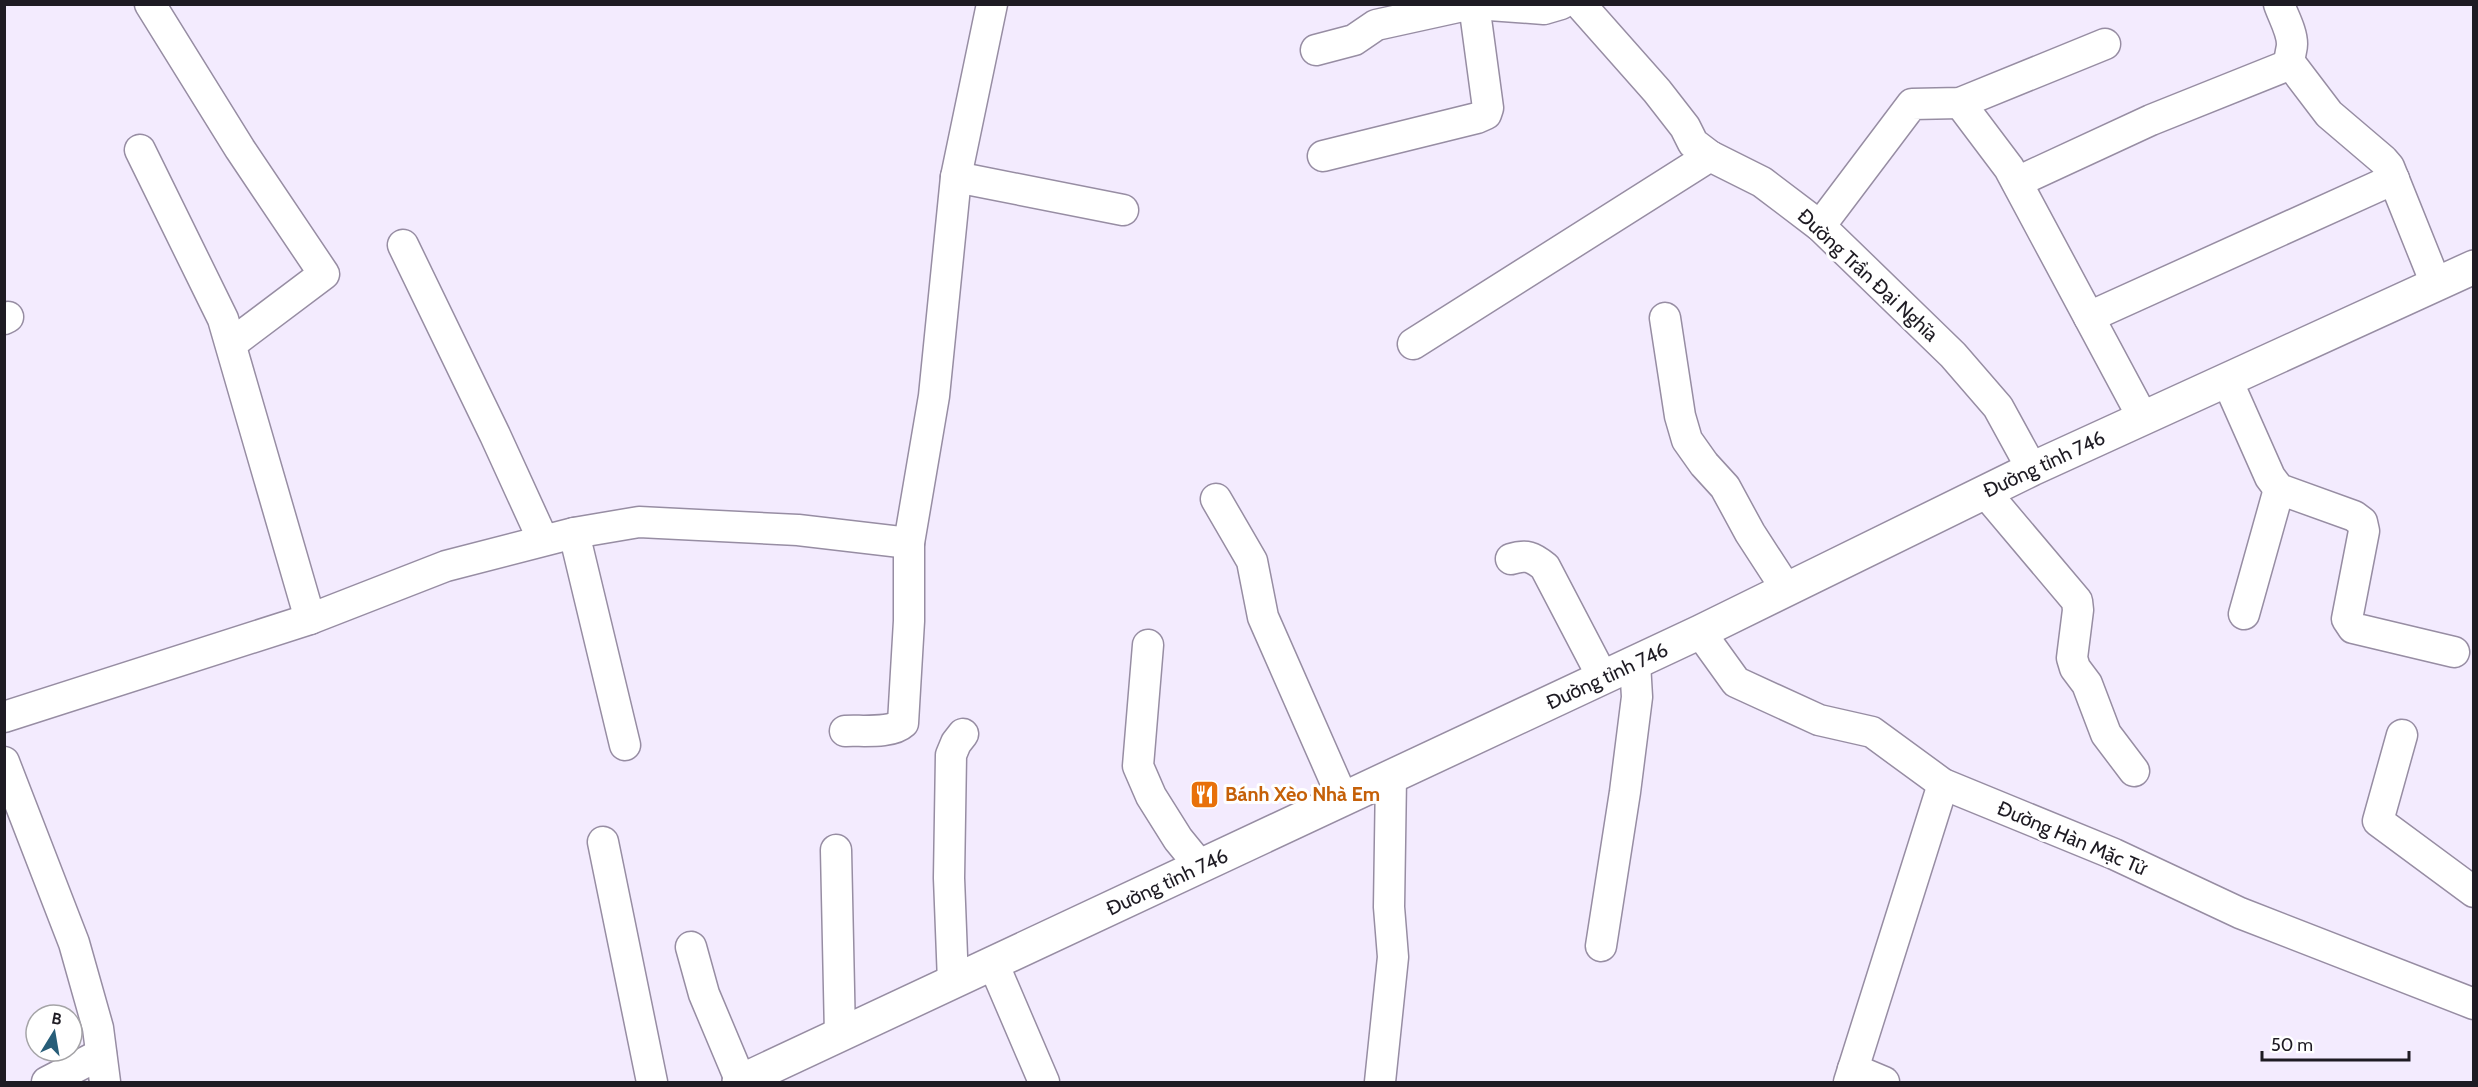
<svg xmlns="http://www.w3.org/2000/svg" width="2478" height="1087" font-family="Cabin,sans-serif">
  <rect width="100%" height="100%" fill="#f3ebfe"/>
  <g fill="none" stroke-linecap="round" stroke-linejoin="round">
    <defs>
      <g id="minor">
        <path d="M150 4 240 149 324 274 231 344"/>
        <path d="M1580 4 1657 91 1685 127 1693 143 1710 156 1762 182 1820 226 1953 355 1998 407 2032 469"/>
        <path d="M2279 4C2283 16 2292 31 2292 44 2292 52 2288 56 2291 64L2329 114 2383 160 2389 167 2436 284"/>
        <path d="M1316 50 1354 40 1376 25 1458 7 1489 5 1544 9 1561 4"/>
        <path d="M1960 103 2009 168 2143 418"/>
        <path d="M1323 156 1477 118 1486 114 1488 108 1476 19 1479 8"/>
        <path d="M956 177 1123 210"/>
        <path d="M2017 182 2151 120 2291 64"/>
        <path d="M1820 226 1912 104 1960 103 2105 44"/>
        <path d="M403 245 495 435 543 540"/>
        <path d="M2089 317 2394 179"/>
        <path d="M1665 318 1680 416 1687 440 1704 464 1725 487 1750 533 1787 590"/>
        <path d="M4 319 8 317"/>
        <path d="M1413 344 1710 156"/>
        <path d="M2227 380 2270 477 2279 489 2354 516 2362 522 2364 531 2347 619 2353 628 2454 652"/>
        <path d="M1985 492 2077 601 2078 610 2072 658 2075 668 2087 684 2106 734 2134 771"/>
        <path d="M1216 499 1252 561 1263 617 1343 799"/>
        <path d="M574 533 625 745"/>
        <path d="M1511 559C1526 554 1533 557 1545 567L1603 678"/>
        <path d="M2244 614 2279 489"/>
        <path d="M310 619 446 566 574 533 639 522 798 530 909 543"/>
        <path d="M1700 632 1736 682 1819 720 1872 732 1943 784 2114 854 2240 913 2474 1004"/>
        <path d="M1148 645 1138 766 1151 796 1178 839 1200 866"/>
        <path d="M4 717 310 619 223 319 140 150"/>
        <path d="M845 731C861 730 891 734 903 723L909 621V543L934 396 956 177 992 4"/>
        <path d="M2402 735 2378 821 2474 892"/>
        <path d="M4 762 74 943 98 1028 105 1082"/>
        <path d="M603 842 652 1082"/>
        <path d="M836 850 840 1035"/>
        <path d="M1601 946 1625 792 1637 697 1635 663"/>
        <path d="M691 947 704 994 741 1082"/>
        <path d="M993 963 1044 1082"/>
        <path d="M953 982 949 878 951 755 956 743 963 734"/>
        <path d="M1853 1069 1884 1082"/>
        <path d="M47 1082 101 1054"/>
        <path d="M1380 1082 1393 957 1389 907 1391 777"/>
        <path d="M1849 1082 1943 784"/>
      </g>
      <path id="major" d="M739 1082 1700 632 2032 469 2474 267"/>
    </defs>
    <use href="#minor" stroke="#978da3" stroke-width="33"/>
    <use href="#major" stroke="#978da3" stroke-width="36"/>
    <use href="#minor" stroke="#fff" stroke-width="30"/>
    <use href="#major" stroke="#fff" stroke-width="33"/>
  </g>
  <defs>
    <symbol id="restaurant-square" viewBox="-11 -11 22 22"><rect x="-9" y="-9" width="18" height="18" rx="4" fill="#e8710a" stroke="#fff"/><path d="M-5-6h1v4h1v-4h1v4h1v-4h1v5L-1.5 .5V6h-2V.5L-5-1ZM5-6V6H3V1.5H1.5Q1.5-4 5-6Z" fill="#fff"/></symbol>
  </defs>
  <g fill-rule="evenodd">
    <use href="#restaurant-square" x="1188" y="778" width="33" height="33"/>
  </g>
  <g text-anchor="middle" stroke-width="6" stroke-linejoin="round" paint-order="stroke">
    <g font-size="20" fill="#1e1b23" stroke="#fff">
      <text transform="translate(1868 275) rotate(43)" y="7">Đường Trần Đại Nghĩa</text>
      <text transform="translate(2044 464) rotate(-25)" y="7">Đường tỉnh 746</text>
      <text transform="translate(1607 676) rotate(-25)" y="7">Đường tỉnh 746</text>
      <text transform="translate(2072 838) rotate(23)" y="7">Đường Hàn Mặc Tử</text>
      <text transform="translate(1167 882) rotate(-25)" y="7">Đường tỉnh 746</text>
    </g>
    <g font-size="20" font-weight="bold" fill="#c56008" stroke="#fff" text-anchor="start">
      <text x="1225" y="801">Bánh Xèo Nhà Em</text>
    </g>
  </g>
  <rect width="2478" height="1087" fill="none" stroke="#1e1b23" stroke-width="12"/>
  <g transform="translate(54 1033) rotate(11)"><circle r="28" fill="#ffffff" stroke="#a5a4a7" stroke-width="1.5"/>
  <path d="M0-4.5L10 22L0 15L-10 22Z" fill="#275d78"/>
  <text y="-9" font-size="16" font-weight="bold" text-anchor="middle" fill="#1e1b23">B</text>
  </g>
  <path d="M2262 1051v9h147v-9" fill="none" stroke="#1e1b23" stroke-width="3"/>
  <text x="2271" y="1051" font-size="18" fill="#1e1b23" stroke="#ffffff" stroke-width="4.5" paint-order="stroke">50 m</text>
</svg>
